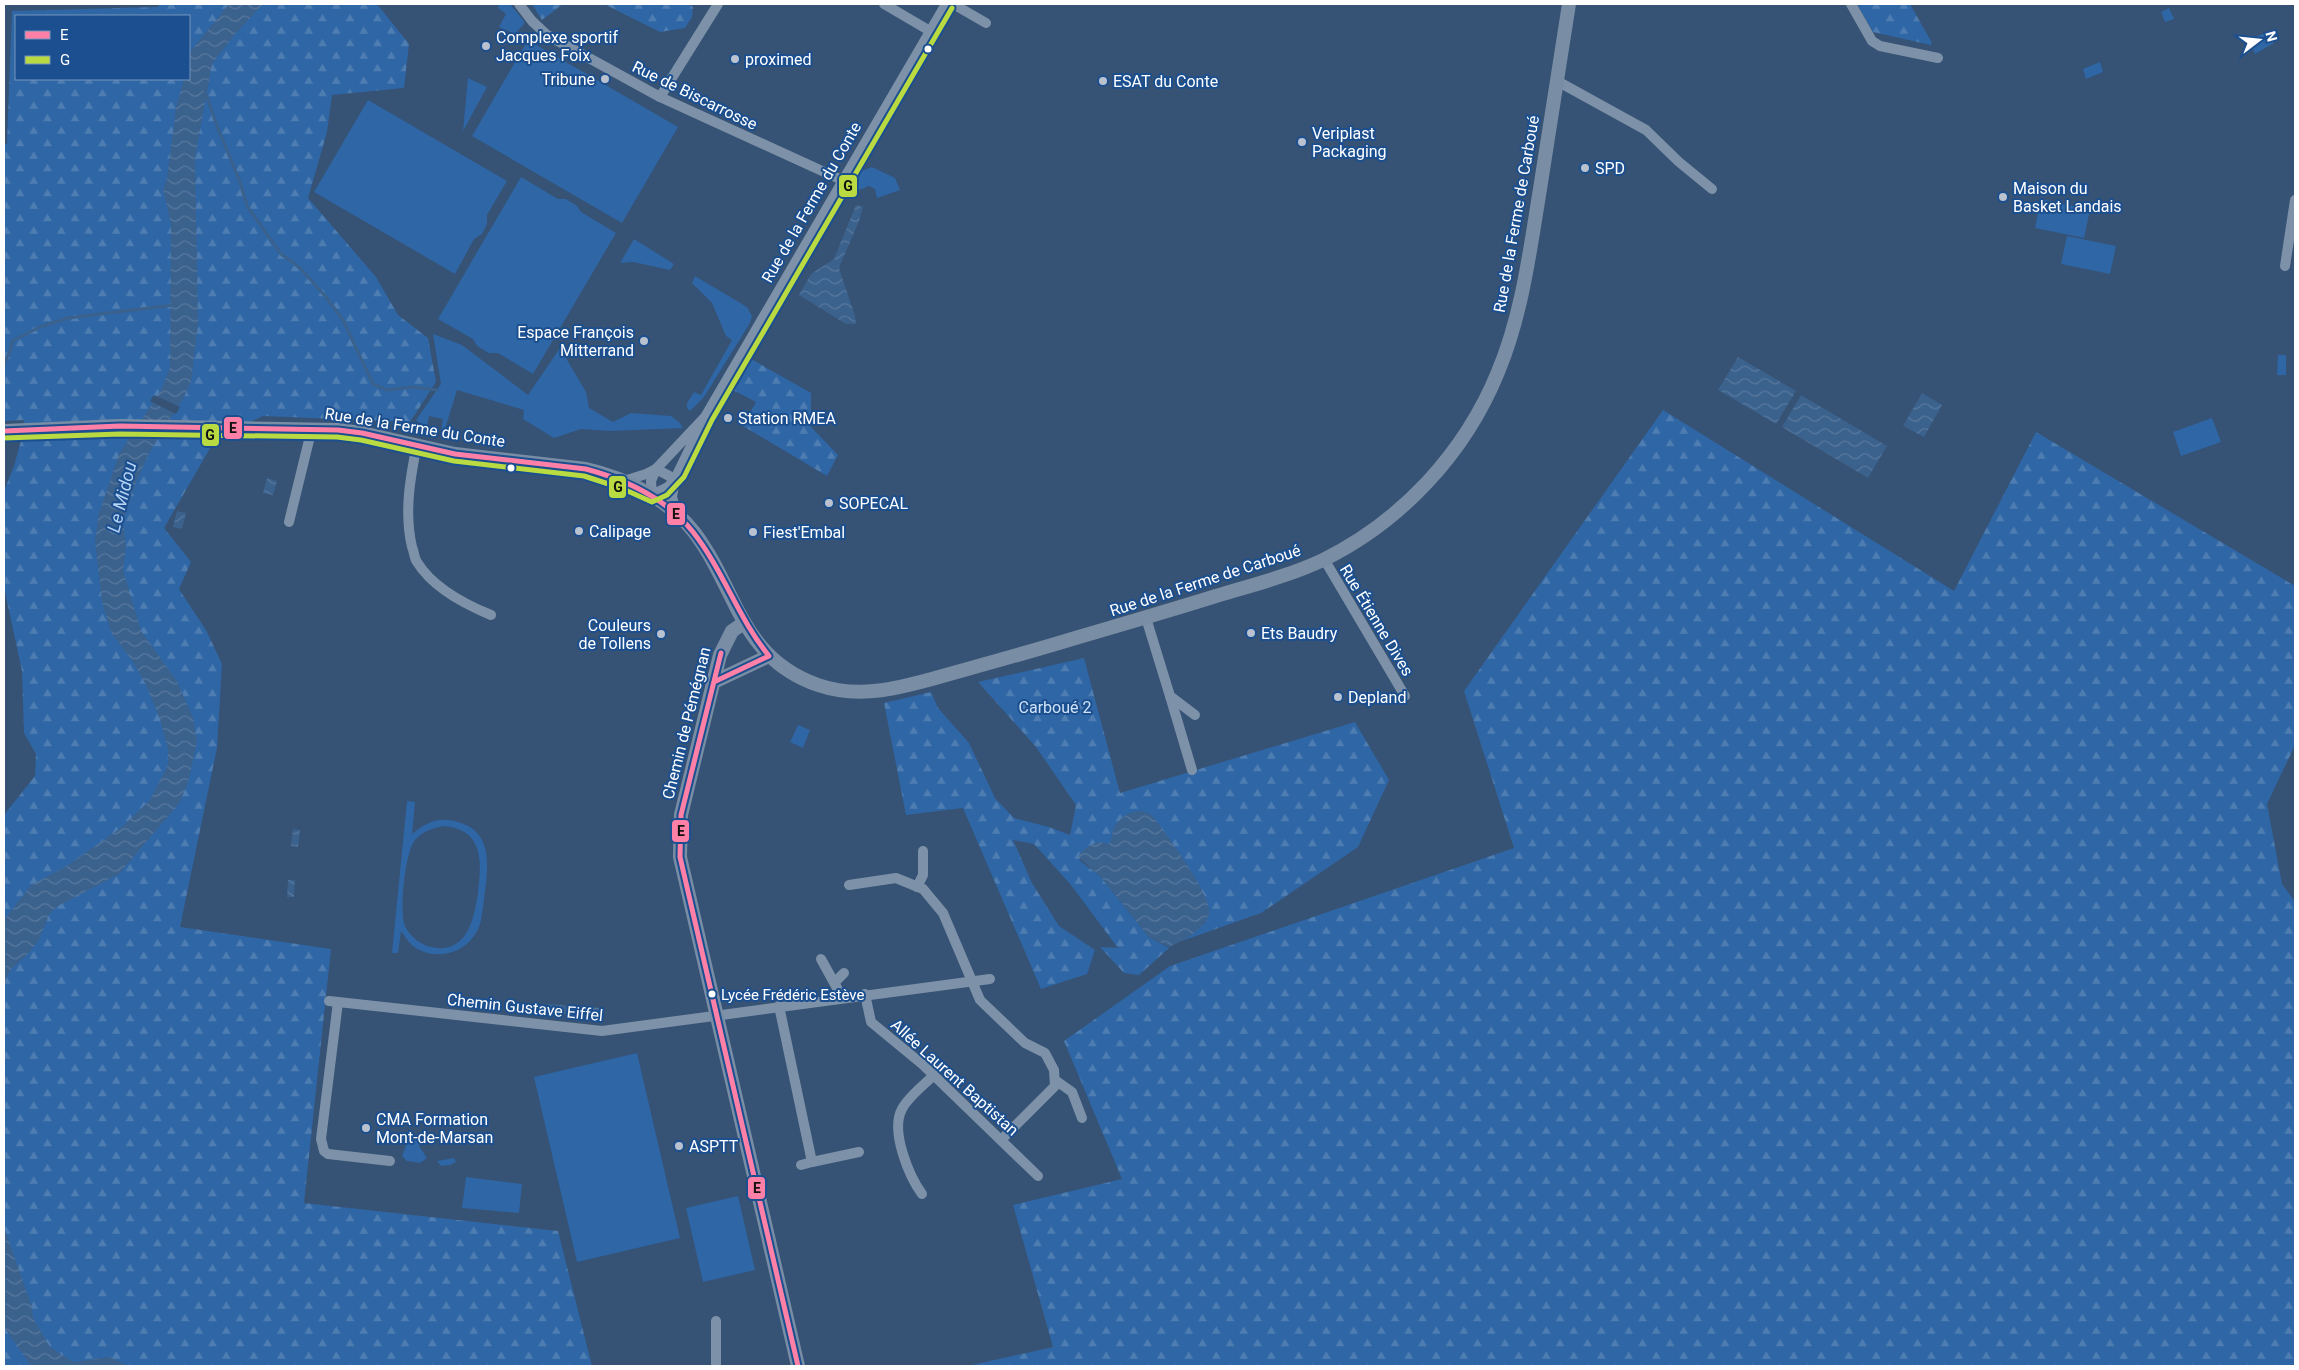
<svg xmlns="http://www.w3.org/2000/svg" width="2299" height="1370" font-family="Roboto,sans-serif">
  <defs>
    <pattern id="forest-firs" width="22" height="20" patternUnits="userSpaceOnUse" patternTransform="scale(1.25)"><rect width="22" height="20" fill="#2f66a5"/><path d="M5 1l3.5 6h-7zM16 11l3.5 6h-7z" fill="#4e7db2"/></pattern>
    <pattern id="water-waves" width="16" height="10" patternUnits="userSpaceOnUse" patternTransform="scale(1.25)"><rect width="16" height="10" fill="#3b618d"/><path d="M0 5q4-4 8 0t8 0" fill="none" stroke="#58799e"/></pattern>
  </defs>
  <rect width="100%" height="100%" fill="#365274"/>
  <g fill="#2f66a5" fill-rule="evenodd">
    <path d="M499 4H510L524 21V24L515 34 499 27 506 14 498 8Z"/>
    <path d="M2169 8 2174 19 2165 22 2161 12Z"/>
    <path d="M2267 32 2274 43 2255 54 2249 40Z"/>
    <path d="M528 40 678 127 622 223 472 136Z"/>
    <path d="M2100 62 2103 72 2086 79 2083 69Z"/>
    <path d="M468 78 487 87 463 131Z"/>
    <path d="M368 100 507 181 487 215V224L482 234 474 239 455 274 314 192Z"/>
    <path d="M872 167 895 178 900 190 877 198 875 189 869 186 859 190 856 179 861 171Z"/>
    <path d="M521 177 558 199H566L577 206 581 212 616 233 533 374 498 353H489L477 346 473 339 438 319Z"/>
    <path d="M2041 199 2090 210 2084 238 2035 228Z"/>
    <path d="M2067 236 2116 246 2110 274 2061 264Z"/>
    <path d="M634 239 674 264 670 270 633 262 620 263Z"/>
    <path d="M695 276 747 307 752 316 750 323 704 397 690 411 687 408V403L694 392 701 395 732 340 726 336 712 303 692 283Z"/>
    <path d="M433 334 462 345 528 395 560 348 586 392 589 408 613 422 631 413 671 416 679 422 683 428 610 431 581 429 554 438 523 419 524 410 457 390 444 432 441 431 443 419 429 416 427 428 416 420 441 384Z"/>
    <path d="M2278 355H2286V375H2277Z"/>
    <path d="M2212 418 2221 442 2181 456 2173 432Z"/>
    <path d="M798 725 810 730 803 748 790 742Z"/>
    <path d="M407 801 415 802 412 834C426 822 439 816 458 822 495 832 488 870 484 900 482 912 482 926 474 936 460 956 432 960 413 946 408 942 405 936 401 931L398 953H392ZM444 826C484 830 482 862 478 893 474 919 467 955 431 947 419 944 410 936 405 926 399 912 405 852 415 840 423 831 433 828 444 826Z"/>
    <path d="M637 1053 680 1238 577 1262 534 1077Z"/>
    <path d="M417 1137 420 1138 419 1146 427 1158 420 1163 407 1161 402 1156 407 1143Z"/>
    <path d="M454 1158 456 1162 450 1165 441 1166 437 1161Z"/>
    <path d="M466 1177 522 1184 519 1213 462 1208Z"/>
    <path d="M738 1196 755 1270 703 1282 686 1208Z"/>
  </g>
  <g fill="url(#forest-firs)" fill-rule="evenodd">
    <path d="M159 4H377L409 44 404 88 332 95 327 132 308 198 376 277 398 315 428 338 436 382 410 422 263 416 216 438 164 528 191 562 179 589 206 630 222 664 217 748 180 927 331 949 304 1203 558 1231 592 1366H4V815L35 776 36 754 24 733 22 671 4 587V491L14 466 22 437 24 420 4 421V144H7L12 11 158 7ZM16 16H189V79H16Z"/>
    <path d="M532 4H563L542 20Z"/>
    <path d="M604 4H689L693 7 692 17 685 28 660 32Z"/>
    <path d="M1857 4H1910L1932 43 1931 45 1873 32Z"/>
    <path d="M751 359 811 393V427L838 455 827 476 743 426 756 402 733 390Z"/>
    <path d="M1663 410 1954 591 2036 432 2295 586V745L2267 804 2282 884 2295 902V1366H967L1053 1347 1013 1205 1122 1179 1064 1041 1170 966 1514 848 1464 691Z"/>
    <path d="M1084 658 1120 793 1355 722 1389 780 1358 847 1261 913 1182 941 1206 922 1111 842 1079 860 1100 876 1149 937 1169 948 1139 975 1124 973 1100 947 1118 948 1071 885 1034 844 1013 840 1032 883 1059 926 1095 950 1087 974 1041 989 963 808 906 815 884 703 931 692 938 708 969 743 995 798 1014 818 1049 827 1070 835 1076 805 1036 747 978 682Z"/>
  </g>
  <g fill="url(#water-waves)">
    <path d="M229 4H263L235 34 212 64 195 158 198 324 191 382 184 397 149 453 136 482 123 521 126 547 123 570 141 631 177 681 193 718 197 742 188 782 180 802 119 874 58 906 50 913 38 941 27 955 10 970 4 984V920L31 885 65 867 122 827 150 800 168 765V749L160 719 146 685 133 662 111 632 102 602 95 541 99 513 119 454 161 390 170 368 171 224 163 189 167 179 176 108 184 79H189L190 52Z"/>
    <path d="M856 205 863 207 859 221 839 268 855 316 856 324H846L799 295 811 274 834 259Z"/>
    <path d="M1738 357 1796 391 1776 424 1718 390Z"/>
    <path d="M1922 393 1942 405 1924 437 1903 426Z"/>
    <path d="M1801 395 1887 446 1868 478 1782 427Z"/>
    <path d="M267 478 277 481 273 495 263 493Z"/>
    <path d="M177 511 186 513 182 529 173 527Z"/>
    <path d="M1140 811 1150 814 1155 819C1166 834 1214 898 1209 914 1205 929 1183 941 1169 947L1149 937 1100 876 1078 857C1084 847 1097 839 1107 844L1111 842C1112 824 1122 813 1140 811Z"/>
    <path d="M293 829 300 830 298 847 291 846Z"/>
    <path d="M288 880H295L294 897H287Z"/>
    <path d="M549 1004 600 1008 601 1014H551L547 1008Z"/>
    <path d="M4 1227 32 1307 33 1318 50 1347 73 1362 110 1357 128 1366H31L4 1327Z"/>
  </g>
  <path fill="#365274" d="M154 395 180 407 176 414 150 401Z"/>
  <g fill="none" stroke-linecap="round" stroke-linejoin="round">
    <g stroke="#3b618d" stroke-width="3">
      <path d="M205 91 217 126 240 182 247 206 281 254 300 268 326 297 343 320 373 384 387 390 414 387 437 390"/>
      <path d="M4 364 11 349 12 341 40 327 68 318 174 305"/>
    </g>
    <g stroke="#7d92a8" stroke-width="10">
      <path d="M519 4 532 21 547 35 660 97 844 181"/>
      <path d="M884 4 930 31"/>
      <path d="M953 4 986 23"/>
      <path d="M1851 4 1872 41 1880 46 1938 58"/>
      <path d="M1557 81 1646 130 1679 162 1712 189"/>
      <path d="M660 97 718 4"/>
      <path d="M2285 266 2295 200"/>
      <path d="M705 417 656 469 651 481 652 495 668 487 675 479 705 417 946 4"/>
      <path d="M417 444C410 479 404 512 412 547 414 551 414 558 417 562 433 588 464 604 491 615"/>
      <path d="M656 469 675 479 672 497 677 514"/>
      <path d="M624 481 646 474 656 469"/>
      <path d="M289 522 312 428"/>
      <path d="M1324 559 1405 696"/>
      <path d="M1146 618 1170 696 1195 715"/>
      <path d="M1170 696 1192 770"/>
      <path d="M849 885 896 878 923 889 943 913 980 1000 1025 1043 1045 1053 1054 1070 1055 1086 1002 1139"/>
      <path d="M917 887 923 875V851"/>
      <path d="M821 959 842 997"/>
      <path d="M835 982 844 973"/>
      <path d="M865 994 871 1022 922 1064 1038 1176"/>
      <path d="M329 1001 602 1031 990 979"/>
      <path d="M338 1002 321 1139 324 1151 328 1154 390 1161"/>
      <path d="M779 1006 812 1162 859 1152"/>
      <path d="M1055 1080 1072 1092 1082 1118"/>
      <path d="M801 1165 812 1162"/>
      <path d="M922 1194C909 1176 890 1131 902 1109 908 1097 924 1085 934 1075"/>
      <path d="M716 1321V1366"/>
    </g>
    <g stroke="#798da4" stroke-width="14">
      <path d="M4 431 120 426 338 430 362 433 455 454 586 469C626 478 668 499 694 532 738 590 739 657 818 685 867 702 916 683 964 670 1000 660 1036 650 1072 639 1120 625 1168 611 1216 596 1252 585 1289 576 1323 560 1402 521 1465 453 1498 372 1522 315 1530 250 1540 189 1550 127 1559 66 1569 4"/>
      <path d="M744 623 732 631 720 655 681 815 680 857 798 1366"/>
      <path d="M716 681 769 656"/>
    </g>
    <defs>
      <g id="bus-1">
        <path d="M4 431 120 426 338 430 362 433 455 454 586 469C627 480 666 498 693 532 723 570 738 618 769 656L716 681"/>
        <path d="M721 653 681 815 680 857 798 1366"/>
      </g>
      <path id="bus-2" d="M4 438 120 434 337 437 361 440 454 461 584 476 621 488 652 502 667 495 684 477 712 420 952 8"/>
    </defs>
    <use href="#bus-1" stroke="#1b4f8f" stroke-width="9"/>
    <use href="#bus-2" stroke="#1b4f8f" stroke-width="9"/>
    <use href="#bus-1" stroke="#ff80a7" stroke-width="5"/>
    <use href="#bus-2" stroke="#b9db41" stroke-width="5"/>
  </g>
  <g fill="#b9c2ce" stroke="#1b4f8f" stroke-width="2">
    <circle cx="486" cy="46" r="5"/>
    <circle cx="735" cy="59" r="5"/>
    <circle cx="605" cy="79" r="5"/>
    <circle cx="1103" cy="81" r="5"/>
    <circle cx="1302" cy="142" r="5"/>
    <circle cx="1585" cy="168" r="5"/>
    <circle cx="2003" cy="197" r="5"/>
    <circle cx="644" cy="341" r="5"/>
    <circle cx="728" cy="418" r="5"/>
    <circle cx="829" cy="503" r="5"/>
    <circle cx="579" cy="531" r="5"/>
    <circle cx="753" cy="532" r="5"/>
    <circle cx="1251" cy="633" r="5"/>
    <circle cx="661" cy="634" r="5"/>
    <circle cx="1338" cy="697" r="5"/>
    <circle cx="366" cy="1128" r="5"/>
    <circle cx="679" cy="1146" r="5"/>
  </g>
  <g fill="#fff" stroke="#1b4f8f" stroke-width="2">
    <circle cx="928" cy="49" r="4.5"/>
    <circle cx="511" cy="468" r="4.5"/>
    <circle cx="712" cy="994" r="4.5"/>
  </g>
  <g text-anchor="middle" stroke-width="4" stroke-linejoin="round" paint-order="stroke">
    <g font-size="15" fill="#fff" stroke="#1b4f8f" text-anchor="start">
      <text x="721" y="1000">Lycée Frédéric Estève</text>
    </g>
    <g font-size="16" fill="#fff" stroke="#1b4f8f" text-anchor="start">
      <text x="496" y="43">Complexe sportif<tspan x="496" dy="18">Jacques Foix</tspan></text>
      <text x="745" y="65">proximed</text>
      <text x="595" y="85" text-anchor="end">Tribune</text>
      <text x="1113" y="87">ESAT du Conte</text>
      <text x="1312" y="139">Veriplast<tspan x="1312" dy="18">Packaging</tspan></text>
      <text x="1595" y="174">SPD</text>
      <text x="2013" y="194">Maison du<tspan x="2013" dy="18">Basket Landais</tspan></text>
      <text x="634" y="338" text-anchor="end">Espace François<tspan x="634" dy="18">Mitterrand</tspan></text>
      <text x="738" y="424">Station RMEA</text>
      <text x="839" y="509">SOPECAL</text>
      <text x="589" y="537">Calipage</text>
      <text x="763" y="538">Fiest'Embal</text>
      <text x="651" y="631" text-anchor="end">Couleurs<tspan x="651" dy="18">de Tollens</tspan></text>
      <text x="1261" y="639">Ets Baudry</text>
      <text x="1348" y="703">Depland</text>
      <text x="376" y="1125">CMA Formation<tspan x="376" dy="18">Mont-de-Marsan</tspan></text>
      <text x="689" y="1152">ASPTT</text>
    </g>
    <g font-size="16" fill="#fff" stroke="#1b4f8f">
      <text transform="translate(695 95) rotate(26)" y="6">Rue de Biscarrosse</text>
      <text transform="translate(811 202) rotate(-60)" y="6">Rue de la Ferme du Conte</text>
      <text transform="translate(1516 214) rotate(-80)" y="6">Rue de la Ferme de Carboué</text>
      <text transform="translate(415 427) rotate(9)" y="6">Rue de la Ferme du Conte</text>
      <text transform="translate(1205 580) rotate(-18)" y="6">Rue de la Ferme de Carboué</text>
      <text transform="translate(1377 620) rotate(59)" y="6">Rue Étienne Dives</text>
      <text transform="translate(686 723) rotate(-76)" y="6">Chemin de Pémégnan</text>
      <text transform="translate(525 1007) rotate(6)" y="6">Chemin Gustave Eiffel</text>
      <text transform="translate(955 1077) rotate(42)" y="6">Allée Laurent Baptistan</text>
    </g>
    <g font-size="16" fill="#cfe3fa" stroke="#1b4f8f">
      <text x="1055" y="713">Carboué 2</text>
    </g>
    <g font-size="18" font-style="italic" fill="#b5d3f5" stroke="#1b4f8f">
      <text transform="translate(122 497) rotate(-76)" y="6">Le Midou</text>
    </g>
  </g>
  <g stroke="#1b4f8f" stroke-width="2">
    <rect x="838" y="174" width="20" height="24" rx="5" fill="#b9db41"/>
    <rect x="223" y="416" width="20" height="24" rx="5" fill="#ff80a7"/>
    <rect x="201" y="423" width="19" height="24" rx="5" fill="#b9db41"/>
    <rect x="608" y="475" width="19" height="24" rx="5" fill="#b9db41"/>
    <rect x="666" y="502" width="20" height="24" rx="5" fill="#ff80a7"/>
    <rect x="671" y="819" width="19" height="24" rx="5" fill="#ff80a7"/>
    <rect x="747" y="1176" width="19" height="24" rx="5" fill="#ff80a7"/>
  </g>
  <g font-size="14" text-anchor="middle" font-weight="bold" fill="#111">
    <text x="848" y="191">G</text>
    <text x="233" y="433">E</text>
    <text x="210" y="440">G</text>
    <text x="618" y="492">G</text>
    <text x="676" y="519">E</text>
    <text x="681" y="836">E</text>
    <text x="757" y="1193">E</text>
  </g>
  <rect width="2299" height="1370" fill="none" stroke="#ffffff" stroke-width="10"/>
  <rect x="15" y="15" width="175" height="65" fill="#1b4f8f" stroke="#7695bc"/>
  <rect x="25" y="31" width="25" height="8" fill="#ff80a7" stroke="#7695bc"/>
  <text x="60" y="40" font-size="15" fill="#ffffff">E</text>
  <rect x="25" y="56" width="25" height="8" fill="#b9db41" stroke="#7695bc"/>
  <text x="60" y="65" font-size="15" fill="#ffffff">G</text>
  <g transform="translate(2259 40) rotate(74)" stroke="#1b4f8f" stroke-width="4" paint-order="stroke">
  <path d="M0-4L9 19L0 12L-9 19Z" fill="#ffffff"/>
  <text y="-8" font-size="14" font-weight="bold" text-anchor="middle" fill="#ffffff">N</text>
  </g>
</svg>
